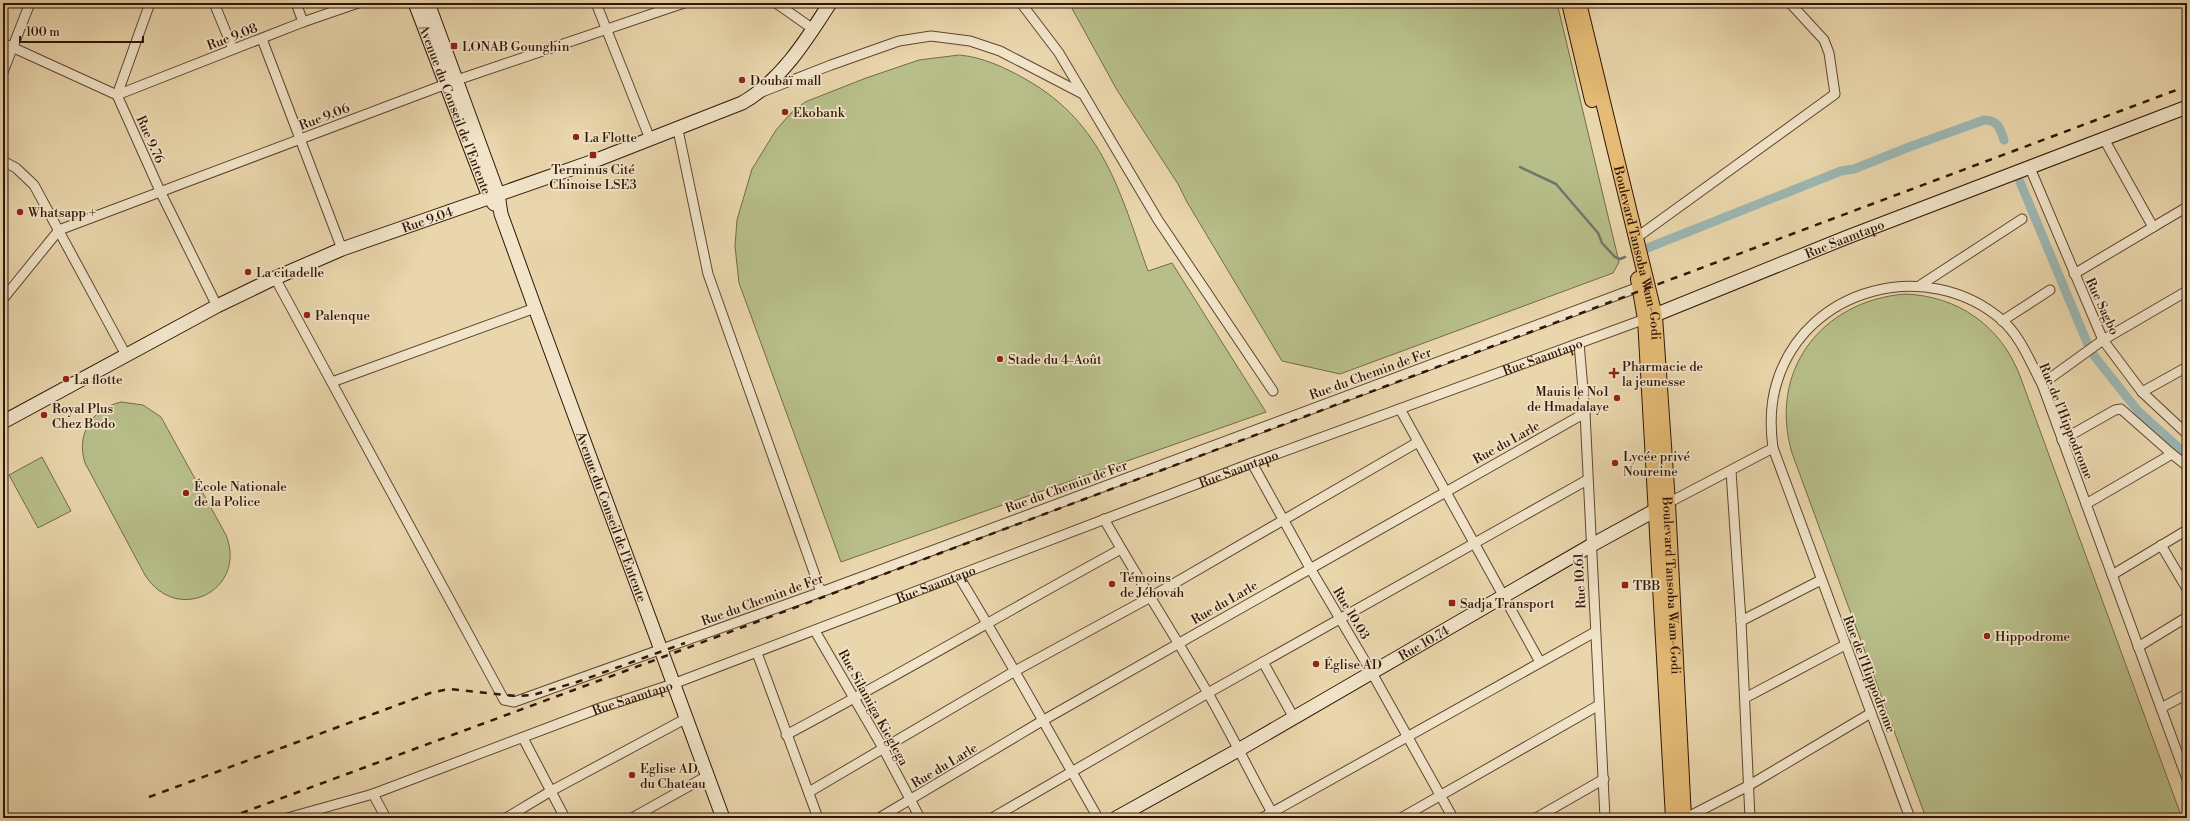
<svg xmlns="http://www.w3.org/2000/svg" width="2190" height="821" font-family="'Libre Bodoni',serif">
  <rect width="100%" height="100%" fill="#ead6ac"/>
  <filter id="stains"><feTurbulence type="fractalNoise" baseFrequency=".005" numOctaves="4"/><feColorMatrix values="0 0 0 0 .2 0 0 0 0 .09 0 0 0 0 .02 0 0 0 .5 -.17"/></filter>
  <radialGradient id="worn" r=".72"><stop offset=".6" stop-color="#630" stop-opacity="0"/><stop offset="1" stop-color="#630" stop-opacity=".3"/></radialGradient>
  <g fill="#b7be89" stroke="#746a48">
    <path d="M1069 3H1557L1619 262 1613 273 1340 374 1282 361 1187 202 1178 184 1117 90Z"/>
    <path d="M959 55C983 57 1006 68 1027 80 1104 124 1120 193 1148 271L1172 263 1266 412 841 562 739 283 735 246 737 220 752 169 776 130 791 113 805 102 866 78 919 60Z"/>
    <path d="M1905 294C1958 296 2001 326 2020 376L2182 818H1926L1792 453C1768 371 1821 301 1905 294Z"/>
    <path d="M121 402 143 405 161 417 226 535C248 590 177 626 145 575L85 463C76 435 91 409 121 402Z"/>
    <path d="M42 457 71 511 38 528 9 475Z"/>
  </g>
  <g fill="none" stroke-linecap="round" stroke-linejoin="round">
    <path stroke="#71766e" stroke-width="2.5" d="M1520 167 1556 184 1598 233 1602 243 1615 257 1620 259 1625 257"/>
    <g stroke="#9bb7b3" stroke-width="9">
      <path d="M2020 182 2091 352 2138 411 2187 455"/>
      <path d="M1645 249 1841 171 1854 169 1909 147 1984 120C1998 120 2000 128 2004 140"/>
    </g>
    <defs>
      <g id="street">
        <path d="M214 3 233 49"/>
        <path d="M296 3 303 22"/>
        <path d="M596 3 650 139"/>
        <path d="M776 3 813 29"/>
        <path d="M1021 3 1059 53 1158 220 1273 391"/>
        <path d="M262 39 342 249"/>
        <path d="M3 43 117 95 160 191 217 306"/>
        <path d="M3 72 30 3"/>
        <path d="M762 92 831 65 899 41 931 36 970 41 1000 51 1083 94"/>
        <path d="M117 95 303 22 358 3"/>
        <path d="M117 95 150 3"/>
        <path d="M678 130 708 274 821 592"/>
        <path d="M2104 139 2153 227"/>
        <path d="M3 161 16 168 34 185 126 355"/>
        <path d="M2030 168 2103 340 2142 392 2187 434"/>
        <path d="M1636 238 1835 94 1829 53 1824 40 1790 3"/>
        <path d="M2074 274 2187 207"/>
        <path d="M275 278 502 696 504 700 514 702 821 592 1639 287"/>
        <path d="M1919 286 2022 219"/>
        <path d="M3 299 59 230 457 80 684 3"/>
        <path d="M2002 321 2050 290"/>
        <path d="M1579 343 1585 413 1605 818"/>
        <path d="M332 382 535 308"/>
        <path d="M2042 384 2103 340 2187 291"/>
        <path d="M2142 392 2187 367"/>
        <path d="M1400 409 1540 662"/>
        <path d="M2062 440 2115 410 2121 409 2172 454"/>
        <path d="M1252 463 1310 568 1372 673 1453 818"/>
        <path d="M1731 471 1741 621 1750 818"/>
        <path d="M1668 503 1773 448"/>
        <path d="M2086 504 2172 454 2187 466"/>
        <path d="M1104 519C1138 579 1175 636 1209 695 1232 735 1252 777 1275 818"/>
        <path d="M2161 545 2187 589"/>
        <path d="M958 575C1007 655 1052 737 1098 818"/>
        <path d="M2112 575 2187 530"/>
        <path d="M1741 621 1821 580"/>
        <path d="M815 631 883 748 920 818"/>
        <path d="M2138 647 2187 617"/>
        <path d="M757 653 818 818"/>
        <path d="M1263 662 1294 718"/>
        <path d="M1745 698 1845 645"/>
        <path d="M2161 708 2187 694"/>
        <path d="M786 735C899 675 1009 610 1121 549"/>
        <path d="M523 738 565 818"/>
        <path d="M809 792 1015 671 1149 598 1418 442"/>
        <path d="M373 794 386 818"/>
        <path id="s1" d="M287 818 373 794 600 708 673 684 1252 463 1645 319"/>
        <path d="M506 818 551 791 685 719"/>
        <path d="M632 818 707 776"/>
        <path d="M879 818 1042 721 1585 413"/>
        <path d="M992 818 1208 693 1587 480"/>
        <path d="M1262 818 1595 632"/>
        <path d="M1401 818 1599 705"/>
        <path d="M1536 818 1604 779"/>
        <path d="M1686 818 1748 786 1871 713"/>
        <path d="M1910 818 1773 448C1770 426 1770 404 1777 382 1806 287 1928 256 2002 320 2021 337 2030 362 2042 384L2187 779"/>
      </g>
      <g id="secondary">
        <path id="s2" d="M415 3 489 197 494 204"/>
        <path id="s3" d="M428 3 498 194 501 214 535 308 723 818"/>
        <path id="s4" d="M1645 319 1845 238 2187 107"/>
        <path id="s5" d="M3 422 217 306 275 278 342 249 594 161 742 103C781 81 807 39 830 3"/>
        <path id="s6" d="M1116 818 1240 749 1590 546 1663 506"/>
      </g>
      <g id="primary">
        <path d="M1569 3 1592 100"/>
        <path id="s7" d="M1579 3 1655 316 1668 503 1684 818"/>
        <path d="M1638 279 1645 319 1673 818"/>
      </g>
    </defs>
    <use href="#street" stroke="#5f4530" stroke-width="11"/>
    <use href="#secondary" stroke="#311506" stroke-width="15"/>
    <use href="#primary" stroke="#311506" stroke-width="16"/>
    <use href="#street" stroke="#f1e4c9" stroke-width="9"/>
    <use href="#secondary" stroke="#f1e4c9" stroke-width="13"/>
    <use href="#primary" stroke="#e5bb76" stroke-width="14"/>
    <g stroke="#311506" stroke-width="2.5" stroke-dasharray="7 7" stroke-linecap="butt">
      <path d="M149 797 430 693 449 689 516 696 533 695 577 682 685 643"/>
      <path d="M228 818 663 657 2187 86"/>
    </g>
  </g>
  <g fill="#8f2418" stroke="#f1e4c9" stroke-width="1.5">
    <rect x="450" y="42" width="8" height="8" rx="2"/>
    <circle cx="742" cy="80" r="4"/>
    <circle cx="785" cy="112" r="4"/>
    <circle cx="576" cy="137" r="4"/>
    <rect x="589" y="151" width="8" height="8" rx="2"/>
    <circle cx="20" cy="212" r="4"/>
    <circle cx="248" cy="272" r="4"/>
    <circle cx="307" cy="315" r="4"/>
    <circle cx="1000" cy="359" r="4"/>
    <path d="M1612 367h4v4h4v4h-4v4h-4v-4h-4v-4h4z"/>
    <circle cx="66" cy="379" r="4"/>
    <circle cx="1617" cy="398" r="4"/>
    <circle cx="44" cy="415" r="4"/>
    <circle cx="1615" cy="463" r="4"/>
    <circle cx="186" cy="493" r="4"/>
    <circle cx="1112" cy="584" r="4"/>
    <rect x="1621" y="581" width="8" height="8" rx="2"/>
    <rect x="1448" y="599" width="8" height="8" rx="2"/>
    <circle cx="1987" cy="636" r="4"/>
    <circle cx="1316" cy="664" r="4"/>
    <circle cx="632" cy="775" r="4"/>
  </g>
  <g text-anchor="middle" stroke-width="3.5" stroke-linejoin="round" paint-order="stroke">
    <g font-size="13" fill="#311506" stroke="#f1e4c9">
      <text transform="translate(232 36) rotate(-21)" y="5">Rue 9.08</text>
      <text dy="5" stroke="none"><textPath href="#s2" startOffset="114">Avenue du Conseil de l'Entente</textPath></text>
      <text transform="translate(324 116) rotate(-21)" y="5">Rue 9.06</text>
      <text transform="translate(151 139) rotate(66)" y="5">Rue 9.76</text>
      <text dy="5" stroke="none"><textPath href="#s5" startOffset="471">Rue 9.04</textPath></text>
      <text dy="5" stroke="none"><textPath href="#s4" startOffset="215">Rue Saamtapo</textPath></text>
      <text dy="5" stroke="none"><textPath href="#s7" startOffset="257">Boulevard Tansoba Wam-Godi</textPath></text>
      <text transform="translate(2103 306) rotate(65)" y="5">Rue Sagbo</text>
      <text dy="5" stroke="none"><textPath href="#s1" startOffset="1338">Rue Saamtapo</textPath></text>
      <text transform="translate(1370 373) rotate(-20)" y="5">Rue du Chemin de Fer</text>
      <text transform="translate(2067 421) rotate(68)" y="5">Rue de l'Hippodrome</text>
      <text transform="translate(1506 442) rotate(-29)" y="5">Rue du Larle</text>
      <text dy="5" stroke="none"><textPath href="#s1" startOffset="1014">Rue Saamtapo</textPath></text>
      <text transform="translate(1066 486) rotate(-20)" y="5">Rue du Chemin de Fer</text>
      <text dy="5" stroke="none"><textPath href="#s3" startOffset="546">Avenue du Conseil de l'Entente</textPath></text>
      <text transform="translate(1579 581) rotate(-93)" y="5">Rue 10.61</text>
      <text dy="5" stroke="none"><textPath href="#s1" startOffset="690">Rue Saamtapo</textPath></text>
      <text dy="5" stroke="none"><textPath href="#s7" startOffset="592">Boulevard Tansoba Wam-Godi</textPath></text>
      <text transform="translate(762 599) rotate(-20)" y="5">Rue du Chemin de Fer</text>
      <text transform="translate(1224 602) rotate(-30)" y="5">Rue du Larle</text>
      <text transform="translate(1352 613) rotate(59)" y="5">Rue 10.03</text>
      <text dy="5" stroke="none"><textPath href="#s6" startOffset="354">Rue 10.74</textPath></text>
      <text transform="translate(1870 674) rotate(69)" y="5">Rue de l'Hippodrome</text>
      <text dy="5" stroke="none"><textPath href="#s1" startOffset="366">Rue Saamtapo</textPath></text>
      <text transform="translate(874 707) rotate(61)" y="5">Rue Silamiga Kieglega</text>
      <text transform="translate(944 765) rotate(-31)" y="5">Rue du Larle</text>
    </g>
    <g font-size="13" fill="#311506" stroke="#f1e4c9" text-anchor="start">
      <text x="462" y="51">LONAB Gounghin</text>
      <text x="750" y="85">Doubaï mall</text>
      <text x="793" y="117">Ekobank</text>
      <text x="584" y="142">La Flotte</text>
      <text x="593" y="174" text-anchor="middle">Terminus Cité<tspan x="593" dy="15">Chinoise LSE3</tspan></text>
      <text x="28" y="217">Whatsapp +</text>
      <text x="256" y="277">La citadelle</text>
      <text x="315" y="320">Palenque</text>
      <text x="1008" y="364">Stade du 4-Août</text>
      <text x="1622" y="371">Pharmacie de<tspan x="1622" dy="15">la jeunesse</tspan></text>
      <text x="74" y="384">La flotte</text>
      <text x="1609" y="396" text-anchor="end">Mauis le No1<tspan x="1609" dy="15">de Hmadalaye</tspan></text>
      <text x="52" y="413">Royal Plus<tspan x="52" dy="15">Chez Bodo</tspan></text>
      <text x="1623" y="461">Lycée privé<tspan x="1623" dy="15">Noureine</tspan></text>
      <text x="194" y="491">École Nationale<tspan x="194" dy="15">de la Police</tspan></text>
      <text x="1120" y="582">Témoins<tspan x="1120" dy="15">de Jéhovah</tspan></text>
      <text x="1633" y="590">TBB</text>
      <text x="1460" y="608">Sadja Transport</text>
      <text x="1995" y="641">Hippodrome</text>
      <text x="1324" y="669">Église AD</text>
      <text x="640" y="773">Eglise AD<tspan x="640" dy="15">du Chateau</tspan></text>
    </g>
  </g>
  <rect width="2190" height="821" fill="none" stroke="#ead6ac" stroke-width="16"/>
  <rect x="4" y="4" width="2182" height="813" fill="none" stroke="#311506" stroke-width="2"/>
  <rect x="8" y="8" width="2174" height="805" fill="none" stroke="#311506"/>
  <path d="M20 36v6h123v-6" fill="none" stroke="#311506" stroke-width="2"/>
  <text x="26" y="36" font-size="12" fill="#311506" stroke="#f1e4c9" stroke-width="3" paint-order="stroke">100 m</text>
  <rect width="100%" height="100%" filter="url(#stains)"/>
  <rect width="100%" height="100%" fill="url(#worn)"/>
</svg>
